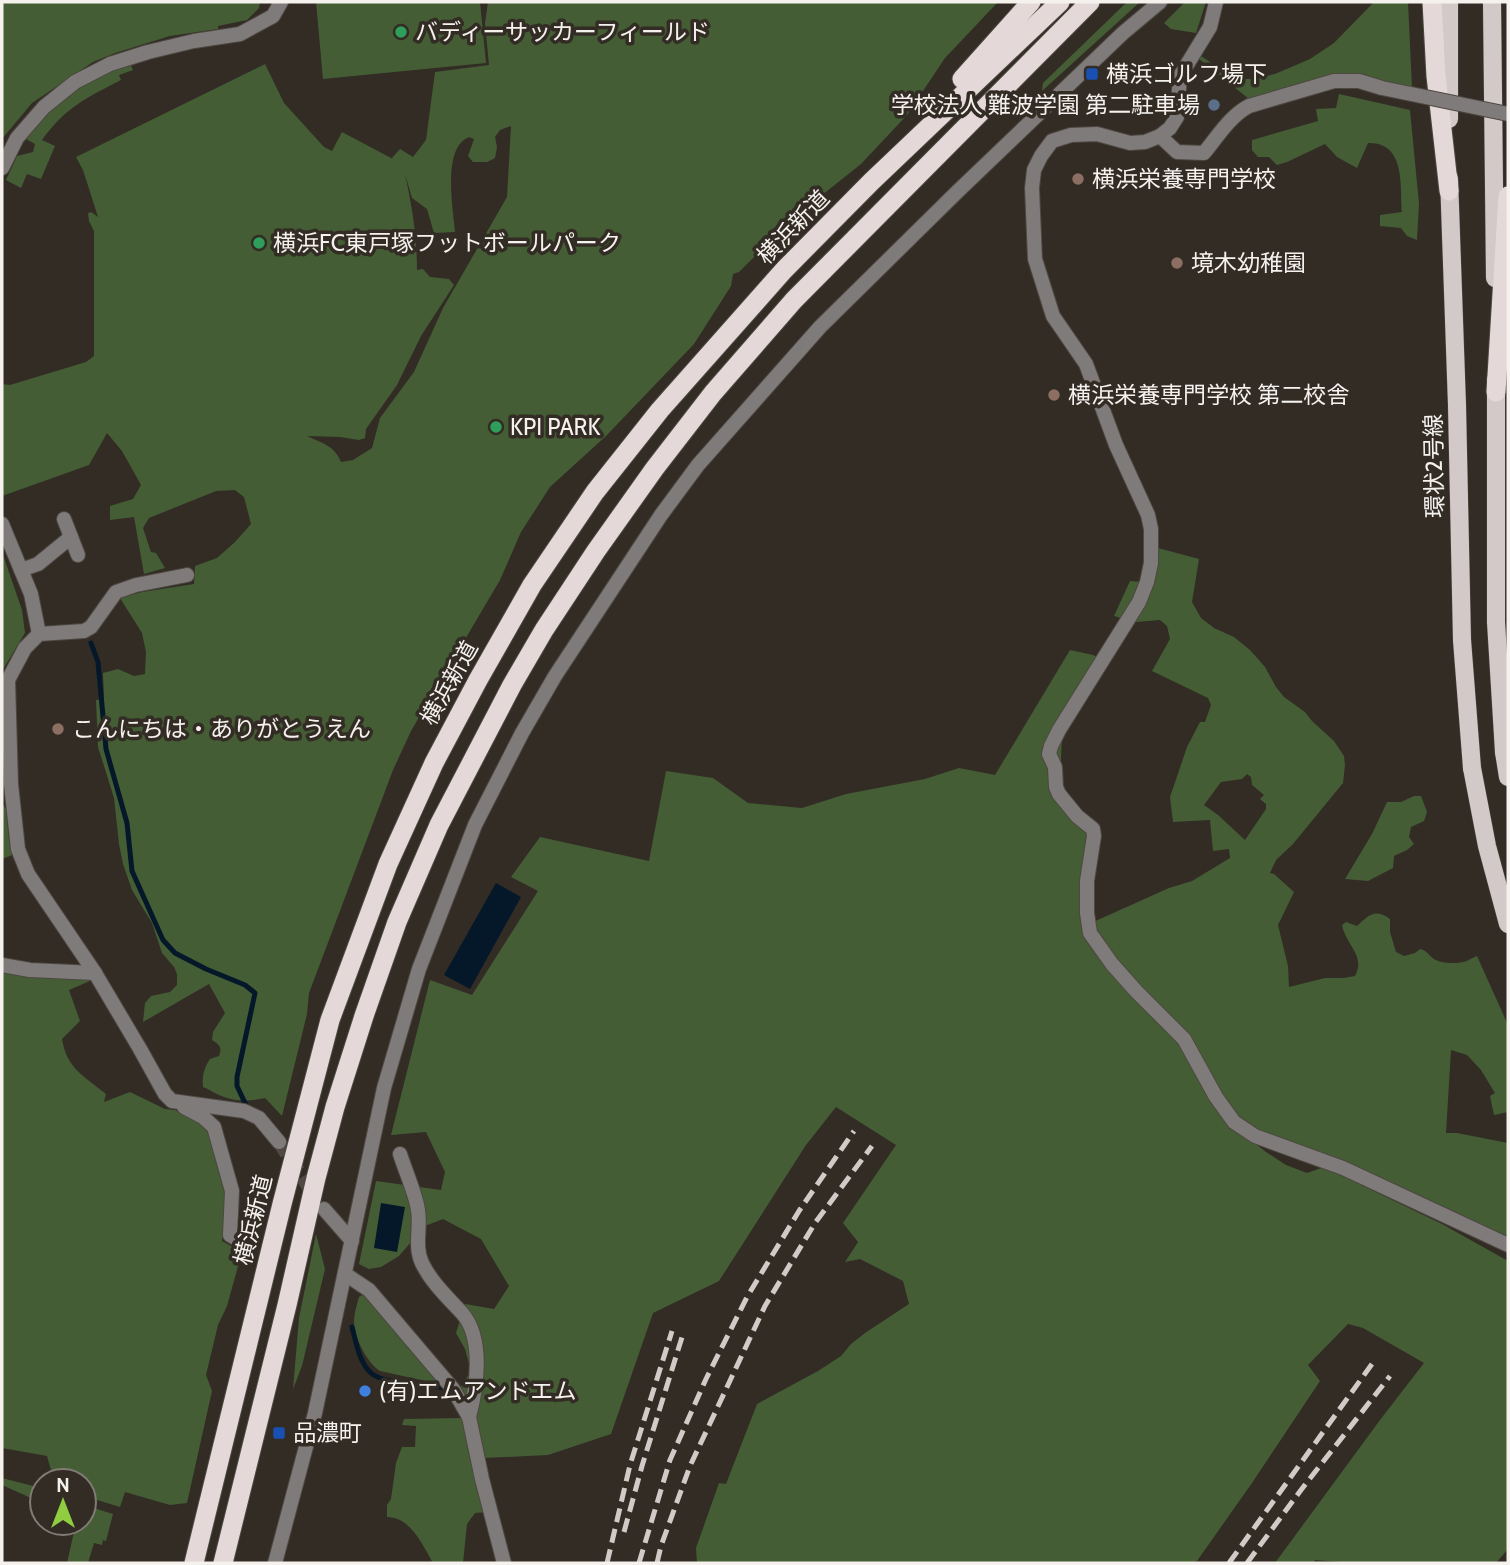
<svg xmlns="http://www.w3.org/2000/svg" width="1510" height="1565" font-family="Cabin,'Noto Sans JP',sans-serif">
  <rect width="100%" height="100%" fill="#322c25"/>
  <g fill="#445d35" fill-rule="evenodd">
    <path d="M2 2H260L259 8 247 20 218 26V29L170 36 115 53 93 62 32 103 2 139Z"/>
    <path d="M316 2H480L486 63 323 79Z"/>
    <path d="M488 2H998L945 58 907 115 861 164 807 207 797 209 772 230V239L739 272 733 274 731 286 694 344 606 436 550 487 521 532 500 580 411 731 393 770 309 993 307 1014 282 1116 265 1098C252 1101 237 1102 224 1097 217 1095 211 1090 203 1087 202 1076 204 1068 210 1059L219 1056C222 1047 220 1045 212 1040L213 1032 225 1013 209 984 143 1022 145 1003 151 996 170 992 177 985V974L174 967 162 953 152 923 132 890 123 864 119 844 114 798 98 747 96 700 104 699 103 673 118 669 134 676 145 674 146 652 142 633 120 598 142 592 194 584 195 566 217 558 235 542 251 524 244 497 235 490 216 491 149 518 143 528 151 552 156 553 165 568 144 574 134 517 110 520V506L133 499 141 485 122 451 107 433 89 465 2 496V384L10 385 86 362 94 356V231L89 221 88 213 91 212 98 217 83 170 76 157 265 64 284 103 324 147 332 151 342 132 393 159 392 158 400 149 413 157 426 140 435 72 489 65 485 23ZM511 126 507 197 443 308 414 372 380 418 372 448 353 460 341 462C335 446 322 443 307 436L340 437 359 440 365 438 366 429 397 385 421 336 454 285 449 279 430 277 423 269 417 270C417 237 412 206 405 174L412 198 427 209 434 233 455 232C453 209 442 147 469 137L474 139 468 156 473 162H487L495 158 497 147 495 137 500 130Z"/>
    <path d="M1127 2H1140L1042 91 1043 83Z"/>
    <path d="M1185 2H1206L1196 33 1171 29 1164 23Z"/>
    <path d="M1374 2H1408L1412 87 1359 76 1249 99 1199 59 1201 56 1236 79H1251L1275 74 1310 59 1334 43Z"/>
    <path d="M129 61 133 70 119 75 121 80C86 98 66 107 42 140L55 146 41 179 27 174 21 188 6 180 17 156 33 152 35 144 24 138 34 125 77 86Z"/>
    <path d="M1339 94 1410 110 1419 204 1417 240 1407 236 1401 228 1380 226V215L1402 212C1400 186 1406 142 1368 143L1357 168 1337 157 1325 144 1287 162 1277 165 1269 157H1258L1252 150V140L1318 121 1316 109 1336 108Z"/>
    <path d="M1158 548 1199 559 1192 602 1201 618 1214 628 1234 637 1250 650 1265 667 1276 687 1284 697 1305 712 1312 721 1334 741 1344 756 1345 765 1343 783 1293 844 1276 860 1270 873 1274 874 1294 892 1278 925 1288 966 1289 987 1325 978H1344L1355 976C1366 956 1346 945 1342 925L1346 922 1357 926C1369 915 1375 908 1390 919V932L1396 952 1404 956 1415 953 1420 949C1428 951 1428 955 1434 959 1441 964 1459 964 1467 961 1470 959 1474 957 1477 956L1508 1025V1112L1494 1115 1490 1096 1495 1093 1481 1070 1467 1055 1451 1050 1446 1133H1457L1508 1143V1239L1257 1133 1238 1120 1186 1038 1115 963 1091 923 1169 888 1192 881 1230 858 1229 849 1213 851 1210 820 1173 822 1170 797 1187 747 1200 722H1205L1211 705 1208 698 1152 671 1170 639 1167 626 1160 620 1136 622 1114 616 1130 581 1155 583ZM1247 774 1251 777 1252 785 1264 795 1260 799 1266 804V809L1245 840 1218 815 1204 805 1221 782 1242 779Z"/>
    <path d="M2 552 22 610 25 633 2 671Z"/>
    <path d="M1070 650 1093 655 1110 663 1062 737 1061 758 1064 791 1098 846 1086 936 1176 1036 1232 1125 1266 1152 1286 1165 1307 1173 1324 1167 1442 1224 1508 1261V1549L1496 1563H1354L1315 1560 1314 1563H1275L1380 1420 1424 1363 1363 1328 1348 1324 1308 1365 1320 1381 1252 1483 1197 1561 1192 1563H697L696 1548 719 1483 726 1484 757 1404 818 1371 841 1356 851 1344 865 1333 909 1304 903 1281 860 1259 845 1262 858 1242 843 1223 896 1145 836 1107 806 1145 719 1281 653 1313 611 1434 548 1455 484 1458 461 1387 471 1371 465 1349 456 1333 465 1304 494 1309 509 1286 481 1239 443 1219 425 1226 399 1256 381 1267 369 1269 359 1264 376 1181 441 1190 445 1172 426 1132 391 1135 430 980 472 995 538 891 511 877 540 837 649 861 666 771 713 778 748 803 802 808 846 794 925 779 959 768 995 775Z"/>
    <path d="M1414 796H1421L1427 812 1424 821 1411 827 1409 837 1414 844 1407 850 1394 856 1393 868 1368 881 1345 879 1372 834 1387 802H1401Z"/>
    <path d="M2 803 6 809 9 840 15 854 2 859Z"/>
    <path d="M2 969 92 980 69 990 80 1021 62 1039C67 1069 84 1076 106 1094L104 1102 130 1092 165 1109 175 1110 202 1124 212 1137 224 1186 225 1219 222 1241 242 1252 227 1306 218 1325 206 1375 212 1391 187 1503 170 1505 125 1492 120 1507 84 1496V1481H54L47 1456 2 1448Z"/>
    <path d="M316 1234 325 1269 302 1366 293 1389 299 1318Z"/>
    <path d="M362 1295 371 1299 444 1385 380 1371C367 1363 354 1337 354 1321 354 1313 357 1305 359 1297Z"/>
    <path d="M463 1418 488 1512 475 1513 467 1524 463 1563H433C423 1546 411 1517 387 1517V1505L391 1499 396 1463 402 1447H415L416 1426 402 1425 404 1419Z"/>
    <path d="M2 1478 37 1487 42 1490V1503L2 1485Z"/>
    <path d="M84 1505 113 1514 106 1541 103 1540 102 1545 94 1543 88 1563H67L76 1523H84Z"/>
  </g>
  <g fill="#051829">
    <path d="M496 883 521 897 470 989 444 975Z"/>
    <path d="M381 1203 405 1207 397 1252 374 1248Z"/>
  </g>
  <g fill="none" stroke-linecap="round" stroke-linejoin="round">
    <g stroke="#051829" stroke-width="5">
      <path d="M91 643 98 662 106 749 127 823 132 871 163 940 175 953 206 969 245 985 255 993 237 1077V1086L246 1105"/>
      <path d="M352 1327C356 1342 359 1362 371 1373 383 1384 431 1386 448 1388"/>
    </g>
    <path stroke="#4f4a43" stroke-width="14" stroke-dasharray="14 7" stroke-linecap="butt" d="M279 1142 315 1196"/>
    <defs>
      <g id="minor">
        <path d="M1216 2 1210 27 1180 76 1177 117 1170 128 1160 136 1145 142 1130 143 1097 134 1071 135 1052 141 1041 156 1034 170 1032 188 1035 259 1053 316 1086 364 1116 445 1148 515 1151 529V563L1147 582 1139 602 1059 730 1051 746 1049 754 1055 767 1056 787 1059 794 1077 816 1093 829 1094 836 1087 881V913L1090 933 1112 964 1136 991 1184 1039 1216 1097 1234 1122 1255 1136 1343 1168 1508 1245"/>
        <path d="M1160 136 1177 152 1204 153C1218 136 1230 116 1249 106L1334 81H1359L1382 88"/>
        <path d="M2 168 17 138 44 107 75 82 110 64 148 52 194 41 240 34 273 16 281 2"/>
        <path d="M64 519 78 555"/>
        <path d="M2 524 31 594 39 634"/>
        <path d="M21 570 38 564 71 537"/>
        <path d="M187 575 136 585 116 592 91 627 84 631 39 634 25 648 8 680 11 784 18 849 28 874 95 973 140 1049 165 1094 172 1101 244 1111 259 1118 279 1142"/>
        <path d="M2 965 30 970 95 973"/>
        <path d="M184 1107 203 1117 214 1127 232 1191 230 1235 250 1246"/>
        <path d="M400 1154C405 1170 416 1195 418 1210 421 1228 414 1246 422 1263 431 1282 448 1298 462 1313 484 1338 477 1387 469 1417"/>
        <path d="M324 1209 352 1241"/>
        <path d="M345 1274 369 1290 453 1389 469 1417 482 1479 504 1563"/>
      </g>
      <path id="tertiary" d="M275 1563 315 1413 384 1088 419 969 475 825 522 733 555 676 661 515 698 465 820 327 957 192 1123 33 1160 2"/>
      <g id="primary">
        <path d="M1449 2V119"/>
        <path d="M1492 2 1495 278"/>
        <path d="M1449 178 1457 405 1462 640"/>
        <path d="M1496 380V622"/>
        <path d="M1504 752 1508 777"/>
        <path d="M1472 768 1487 846 1508 924"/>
      </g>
      <g id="trunk">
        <path d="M1432 2 1436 76 1449 191"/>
        <path d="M962 79 1031 2"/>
        <path d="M1496 392 1508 196"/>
        <path d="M194 1563 282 1204 330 1020 388 864 434 763 478 680 532 585 595 492 660 410 784 270 871 182 1060 2"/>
        <path d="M223 1563 287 1305 316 1178 335 1107 364 1016 397 922 439 825 512 685 544 630 596 551 655 468 713 393 794 300 1090 2"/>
      </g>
    </defs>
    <use href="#minor" stroke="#4d4841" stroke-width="16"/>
    <use href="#tertiary" stroke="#4d4841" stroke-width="16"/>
    <use href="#primary" stroke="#4d4841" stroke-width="19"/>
    <use href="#trunk" stroke="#4d4841" stroke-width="21"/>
    <use href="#minor" stroke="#807b7b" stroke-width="14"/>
    <use href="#tertiary" stroke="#807b7b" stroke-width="14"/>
    <use href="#primary" stroke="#d4c9c9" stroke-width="18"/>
    <use href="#trunk" stroke="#e5d8d8" stroke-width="19"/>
    <g stroke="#d0cbc7" stroke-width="5" stroke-dasharray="14 7" stroke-linecap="butt">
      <path d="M624 1532 642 1466 683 1334"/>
      <path d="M607 1563 630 1465 672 1331"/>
      <path d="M639 1563 670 1460 706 1379 747 1297 799 1211 854 1131"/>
      <path d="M657 1563 661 1546 690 1466 765 1306 815 1223 872 1146"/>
      <path d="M1229 1563 1372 1364"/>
      <path d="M1247 1563 1301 1490 1390 1376"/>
    </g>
    <defs>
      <path id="minor-bridge" d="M1382 88 1508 114"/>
      <g id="primary-bridge">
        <path d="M1496 622 1504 752"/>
        <path d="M1462 640 1472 768"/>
      </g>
    </defs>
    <use href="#minor-bridge" stroke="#4d4841" stroke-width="16" stroke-linecap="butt"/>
    <use href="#primary-bridge" stroke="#4d4841" stroke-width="19" stroke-linecap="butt"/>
    <use href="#minor-bridge" stroke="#807b7b" stroke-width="14"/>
    <use href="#primary-bridge" stroke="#d4c9c9" stroke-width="18"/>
  </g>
  <g fill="#2e9e5b" stroke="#322c25" stroke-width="2.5">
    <circle cx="401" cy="32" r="7"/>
    <circle cx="259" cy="243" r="7"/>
    <circle cx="496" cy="427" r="7"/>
  </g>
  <g fill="#1a4fb4" stroke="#322c25" stroke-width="2.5">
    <rect x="1085" y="67" width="14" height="14" rx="3.5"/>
    <rect x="272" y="1426" width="14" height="14" rx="3.5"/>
  </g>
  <circle fill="#5c6f8a" stroke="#322c25" stroke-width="2.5" cx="1214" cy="105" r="7"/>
  <g fill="#8d6e63" stroke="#322c25" stroke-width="2.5">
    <circle cx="1078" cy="179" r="7"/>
    <circle cx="1177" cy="263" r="7"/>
    <circle cx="1054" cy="395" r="7"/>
    <circle cx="58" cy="729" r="7"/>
  </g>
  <circle fill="#3f7fe0" stroke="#322c25" stroke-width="2.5" cx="365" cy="1391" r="7"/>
  <g text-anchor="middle" stroke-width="7" stroke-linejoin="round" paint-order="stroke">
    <g font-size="23" fill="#f5f1ed" stroke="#322c25" text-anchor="start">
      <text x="415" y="40">バディーサッカーフィールド</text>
      <text x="1106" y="82">横浜ゴルフ場下</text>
      <text x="1200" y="113" text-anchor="end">学校法人 難波学園 第二駐車場</text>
      <text x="1092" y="187">横浜栄養専門学校</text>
      <text x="273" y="251">横浜FC東戸塚フットボールパーク</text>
      <text x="1191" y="271">境木幼稚園</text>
      <text x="1068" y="403">横浜栄養専門学校 第二校舎</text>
      <text x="510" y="435">KPI PARK</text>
      <text x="72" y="737">こんにちは・ありがとうえん</text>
      <text x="379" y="1399">(有)エムアンドエム</text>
      <text x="293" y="1441">品濃町</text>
    </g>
    <g font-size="23" fill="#f5f1ed" stroke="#322c25">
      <text transform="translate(793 227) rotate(-46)" y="8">横浜新道</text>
      <text transform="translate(1434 466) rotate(-91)" y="8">環状2号線</text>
      <text transform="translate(449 683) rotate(-61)" y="8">横浜新道</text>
      <text transform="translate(253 1220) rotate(-76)" y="8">横浜新道</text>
    </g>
  </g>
  <rect width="1510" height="1565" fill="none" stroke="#f5f1ed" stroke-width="7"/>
  <g transform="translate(63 1502)"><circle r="33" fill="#322c25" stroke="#807b75" stroke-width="2"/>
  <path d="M0-5L12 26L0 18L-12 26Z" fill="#90cd40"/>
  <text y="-10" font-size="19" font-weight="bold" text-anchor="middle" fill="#f5f1ed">N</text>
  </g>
</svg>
